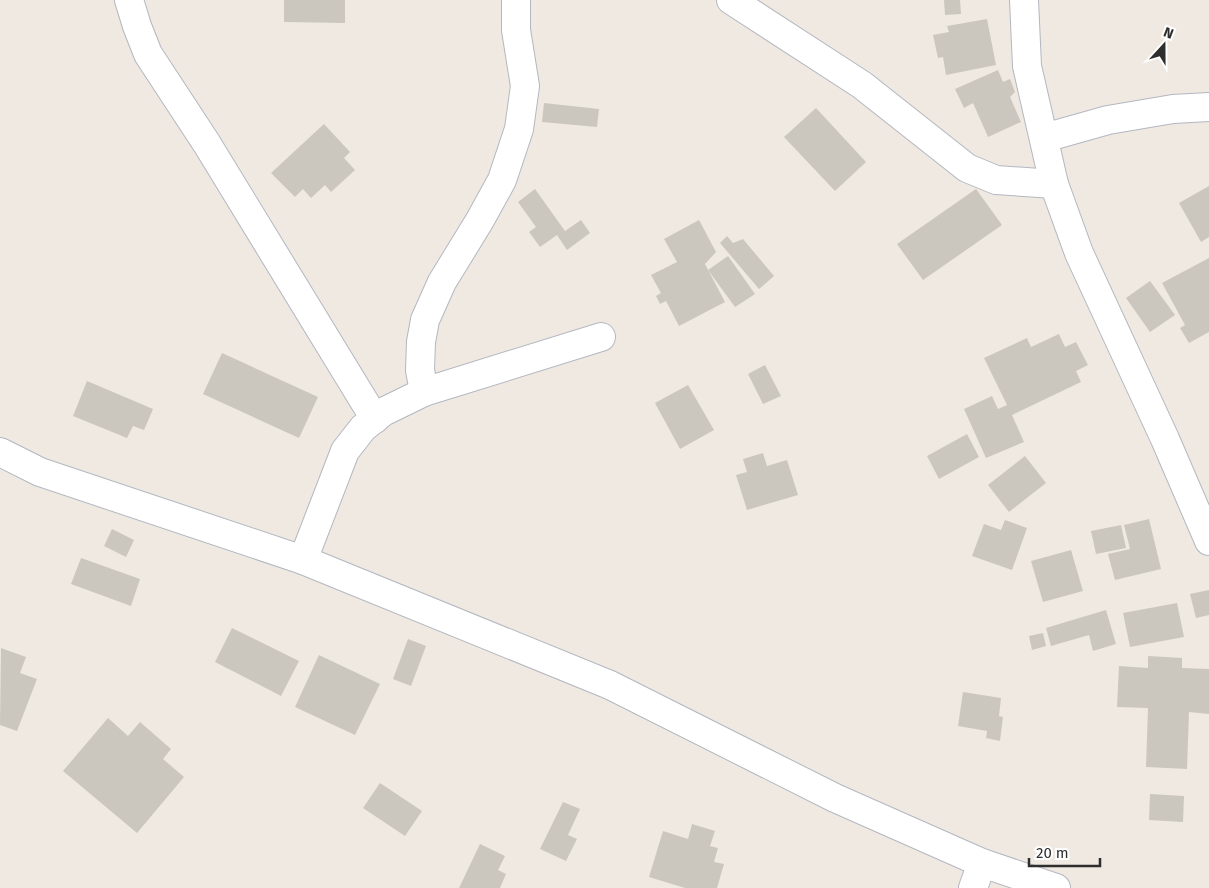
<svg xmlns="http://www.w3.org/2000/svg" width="1209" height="888" font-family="'Fira Sans',sans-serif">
  <rect width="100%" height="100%" fill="#efe9e1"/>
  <g fill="#cbc7bf">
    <path d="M284 0H345V23L284 22Z"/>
    <path d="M944 0H960L961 14 945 15Z"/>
    <path d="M987 19 996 65 946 75 943 57 938 58 933 35 949 32 947 26Z"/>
    <path d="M998 70 1003 82 1010 79 1015 92 1010 97 1021 122 988 137 973 103 964 108 955 89Z"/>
    <path d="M544 103 599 109 597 127 542 122Z"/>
    <path d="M816 108 866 162 835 191 784 137Z"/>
    <path d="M324 124 350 152 344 158 355 170 331 192 325 185 311 198 303 189 295 197 271 173Z"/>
    <path d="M1209 186V237L1201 242 1179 203Z"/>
    <path d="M535 189 565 231 581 220 590 233 567 250 557 235 540 247 529 232 536 227 518 202Z"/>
    <path d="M976 189 1002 225 923 280 897 244Z"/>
    <path d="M699 220 716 252 705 264 725 302 679 326 666 301 660 304 656 296 661 293 651 275 677 262 664 239Z"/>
    <path d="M727 236 733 243 743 239 774 276 759 289 720 243Z"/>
    <path d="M728 256 755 294 735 307 708 270Z"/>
    <path d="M1209 258V332L1189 343 1180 328 1185 325 1162 283Z"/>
    <path d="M1150 281 1175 315 1150 332 1126 298Z"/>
    <path d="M1059 334 1065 347 1076 342 1088 365 1076 371 1081 382 1012 415 1024 442 986 458 964 409 992 396 998 409 1007 405 984 358 1027 338 1031 347Z"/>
    <path d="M222 353 318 397 299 438 203 394Z"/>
    <path d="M765 365 781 396 763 404 748 374Z"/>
    <path d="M87 381 153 409 144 430 133 426 127 438 73 416Z"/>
    <path d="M688 385 714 430 680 449 655 403Z"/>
    <path d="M967 434 979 457 939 479 927 456Z"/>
    <path d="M763 453 767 466 787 460 798 495 747 510 736 475 747 472 743 459Z"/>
    <path d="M1025 456 1046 483 1009 512 988 485Z"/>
    <path d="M1149 519 1161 569 1115 580 1108 554 1130 549 1124 525Z"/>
    <path d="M1005 520 1027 528 1012 570 972 556 984 524 1001 530Z"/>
    <path d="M1121 525 1126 548 1096 554 1091 531Z"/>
    <path d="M112 529 134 540 126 557 104 546Z"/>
    <path d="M1071 550 1083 591 1043 602 1031 561Z"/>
    <path d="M81 558 140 579 131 606 71 584Z"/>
    <path d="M1209 590V615L1196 618 1190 594Z"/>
    <path d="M1177 603 1184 637 1130 647 1123 613Z"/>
    <path d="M1106 610 1116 644 1093 651 1089 635 1051 646 1046 628Z"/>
    <path d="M232 628 299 661 281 696 215 662Z"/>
    <path d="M1043 633 1046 646 1032 650 1029 636Z"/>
    <path d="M408 639 426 646 411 686 393 679Z"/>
    <path d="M1 648 26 657 20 673 37 679 17 731 0 725Z"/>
    <path d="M319 655 380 684 355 735 295 707Z"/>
    <path d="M1148 656 1182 658V668L1209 669V714L1189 712 1187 769 1146 767 1148 708 1117 707 1119 666 1148 668Z"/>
    <path d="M963 692 1001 698 999 716 1003 717 1000 741 986 738 987 731 958 726Z"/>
    <path d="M108 718 128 736 140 722 171 749 163 759 184 777 137 833 63 771Z"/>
    <path d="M380 783 422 811 405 836 363 808Z"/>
    <path d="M1150 794 1184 796 1183 822 1149 820Z"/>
    <path d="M563 802 580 809 568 835 577 839 566 861 540 849Z"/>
    <path d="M692 824 715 831 710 846 718 848 714 862 724 864 717 888H685L649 877 663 831 688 839Z"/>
    <path d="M480 844 505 856 498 870 506 874 500 888H459Z"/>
  </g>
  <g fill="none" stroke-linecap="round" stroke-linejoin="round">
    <defs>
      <g id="minor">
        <path d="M129 0 137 26 148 54 207 144 375 419"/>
        <path d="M731 0 862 85 967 168 996 180 1054 184"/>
        <path d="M1024 0 1027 66 1054 184 1079 253 1165 439 1209 541"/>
        <path d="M1044 138 1108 120 1173 109 1209 107"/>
        <path d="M424 392 420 370 421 342 425 320 442 282 480 220 502 180 519 129 525 86 516 30V0"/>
        <path d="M303 560 345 451 363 428 383 412 424 392 601 337"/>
        <path d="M973 888 982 863"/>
      </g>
      <path id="tertiary" d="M0 452 40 472 303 560 610 685 835 798 982 863 1056 888"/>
    </defs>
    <use href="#minor" stroke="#b4b7c1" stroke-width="30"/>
    <use href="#tertiary" stroke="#b4b7c1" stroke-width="30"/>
    <use href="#minor" stroke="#fff" stroke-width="28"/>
    <use href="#tertiary" stroke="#fff" stroke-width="28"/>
  </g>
  <g transform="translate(1164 45) rotate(21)" stroke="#ffffff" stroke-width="4" paint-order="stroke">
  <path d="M0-4L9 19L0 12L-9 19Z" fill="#2e2e2e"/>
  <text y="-8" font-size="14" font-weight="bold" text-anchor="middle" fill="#2e2e2e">N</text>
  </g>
  <path d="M1029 858v8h71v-8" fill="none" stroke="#2e2e2e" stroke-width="2.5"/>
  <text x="1036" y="858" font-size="15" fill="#2e2e2e" stroke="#ffffff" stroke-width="4" paint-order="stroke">20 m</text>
</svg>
